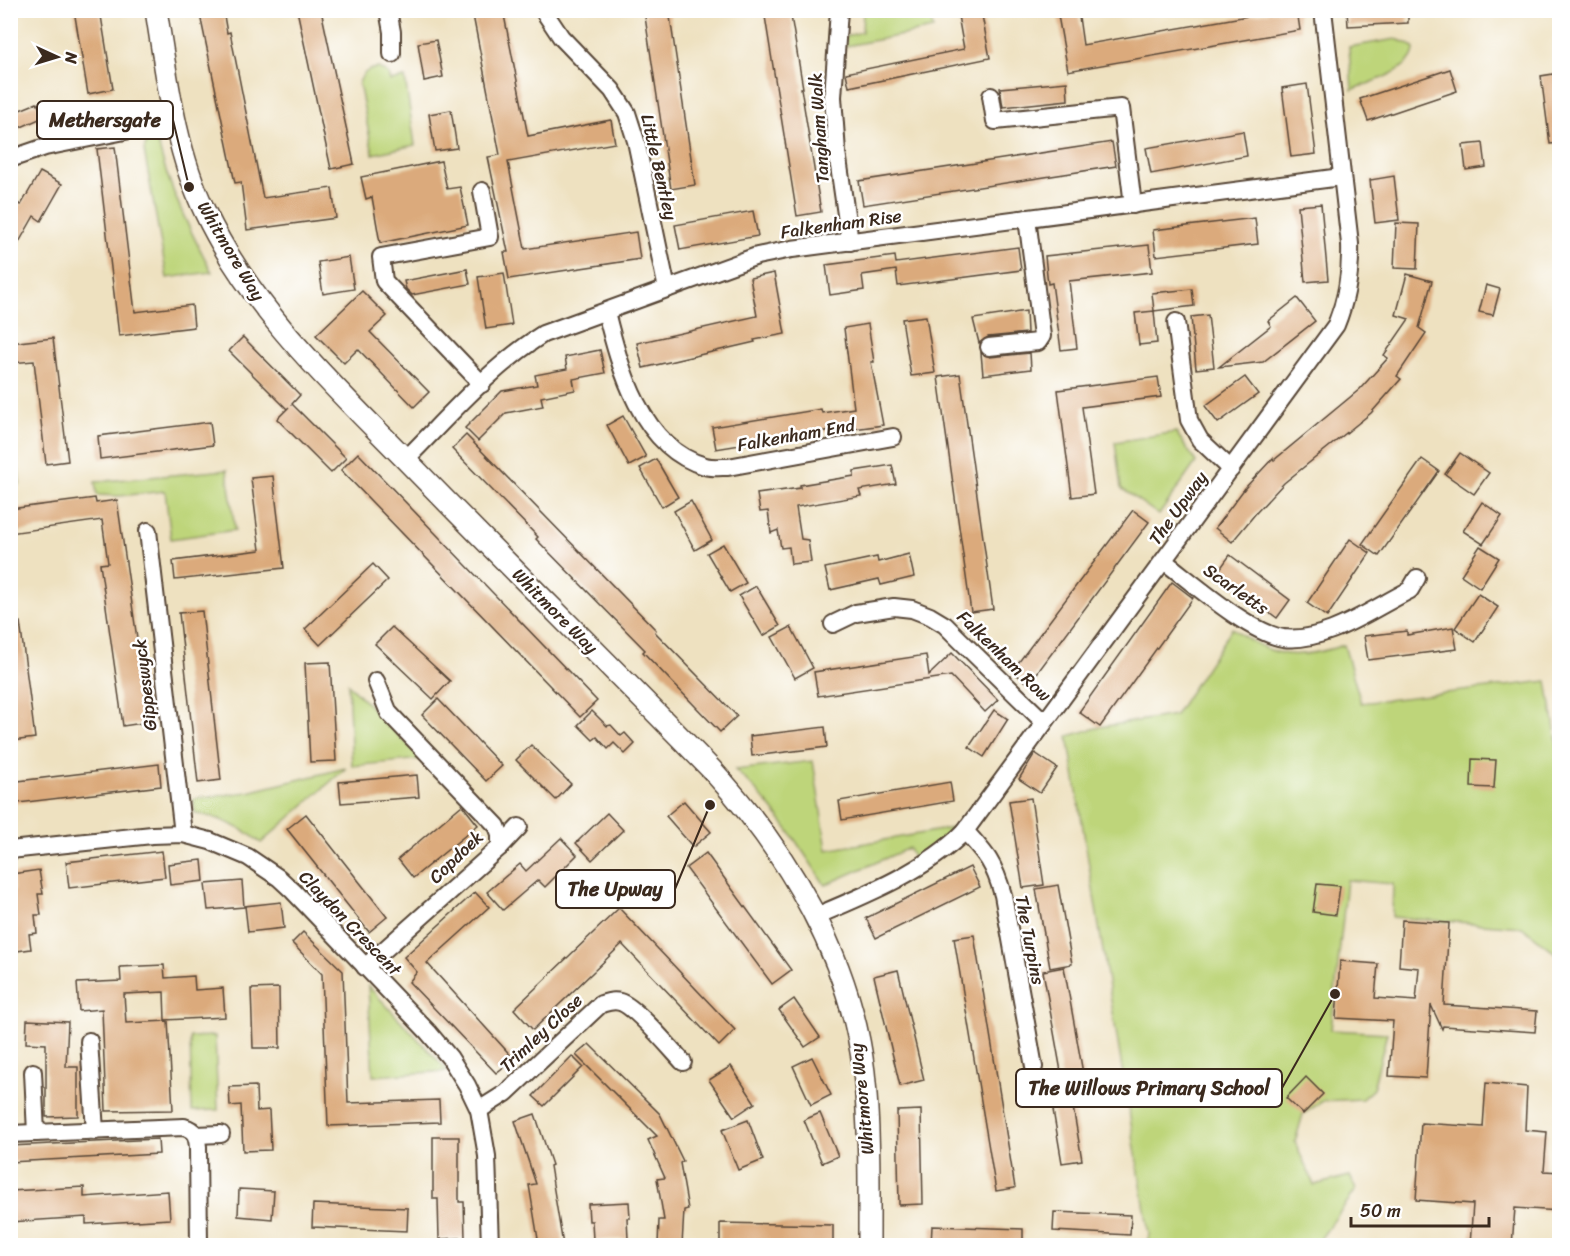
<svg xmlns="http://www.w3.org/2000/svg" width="1570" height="1256" font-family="Sriracha,sans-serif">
  <rect width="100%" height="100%" fill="#fff"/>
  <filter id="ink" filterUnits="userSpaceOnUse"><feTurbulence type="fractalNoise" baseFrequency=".0167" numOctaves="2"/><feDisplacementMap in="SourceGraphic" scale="12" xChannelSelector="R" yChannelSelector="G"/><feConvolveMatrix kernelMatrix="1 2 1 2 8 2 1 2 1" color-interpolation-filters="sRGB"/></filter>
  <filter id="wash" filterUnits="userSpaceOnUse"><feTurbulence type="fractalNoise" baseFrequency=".008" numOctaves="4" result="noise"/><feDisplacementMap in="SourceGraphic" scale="24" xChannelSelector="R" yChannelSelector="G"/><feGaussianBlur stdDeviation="1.35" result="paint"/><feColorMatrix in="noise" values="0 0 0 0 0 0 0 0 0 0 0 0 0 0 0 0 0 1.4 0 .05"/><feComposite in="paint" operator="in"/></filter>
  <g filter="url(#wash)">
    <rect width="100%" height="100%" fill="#eee1c0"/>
    <g fill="#bed57a" stroke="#7c804c" stroke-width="1.5">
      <path d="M863 11H929L933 29 846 46V36L862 32Z"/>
      <path d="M1396 39 1409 44 1414 49C1413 71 1370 82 1352 90L1349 47Z"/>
      <path d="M379 68 388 74 390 81 405 78 415 145 373 154 359 83C363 72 368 69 379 68Z"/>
      <path d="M155 139 158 143C169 189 190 231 212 272L167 278 144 150 147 141Z"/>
      <path d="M10 248 18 252 17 284 11 285Z"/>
      <path d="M10 408 20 484 11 485H10Z"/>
      <path d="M1176 432 1196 462 1159 515 1121 488 1115 442Z"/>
      <path d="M227 470 235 530 171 539 165 491 119 496 97 495 95 482Z"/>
      <path d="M1232 628C1272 658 1296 661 1344 645L1361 703 1547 681 1559 754V956L1522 927 1392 917 1393 884 1347 880 1331 1030 1387 1033 1373 1089 1362 1099 1323 1101 1303 1114 1295 1142 1314 1185 1350 1176 1356 1190 1316 1245H1147L1149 1234 1068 736 1100 727 1175 715Z"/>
      <path d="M348 684 422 759 352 766Z"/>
      <path d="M813 761 827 850 953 828 937 844 914 860 909 848 825 885C798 844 772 802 735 770Z"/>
      <path d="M346 768 261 843C241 826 220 818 195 813L193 799 248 792Z"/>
      <path d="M368 986 448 1071 373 1076Z"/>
      <path d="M215 1036 218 1110 192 1111 190 1037Z"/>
    </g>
    <g id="blocks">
      <g fill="#dbaa7b">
        <path d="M74 10H100L113 89 88 94Z"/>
        <path d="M199 10H223L227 33 230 32 263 198 332 188 336 218 247 230 241 182 235 183Z"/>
        <path d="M297 10H321L354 164 331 169Z"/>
        <path d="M472 10H503L528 136 611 120 615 143 508 162 525 249 636 232 640 259 509 279 504 252H508L488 157 500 155Z"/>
        <path d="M644 10H669L695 185 671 189Z"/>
        <path d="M764 10H790L803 88H801L821 212 797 216Z"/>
        <path d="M957 10H981L990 58 849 87 846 73 964 49Z"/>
        <path d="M1057 10H1078L1083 45 1282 10H1297L1300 30 1068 71Z"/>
        <path d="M1347 10H1408V23L1348 26Z"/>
        <path d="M436 40 443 77 424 81 418 43Z"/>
        <path d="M1450 69 1457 91 1368 121 1360 99Z"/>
        <path d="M1560 73V143L1550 144 1541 76Z"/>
        <path d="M1067 82 1068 100 1003 107 1000 88Z"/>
        <path d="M1307 84 1316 154 1291 157 1282 88Z"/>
        <path d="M37 103 44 117 10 132V114Z"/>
        <path d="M451 110 457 148 435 151 429 114Z"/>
        <path d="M1243 131 1247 156 1151 174 1146 148Z"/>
        <path d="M1112 142 1116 166 863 205 859 181Z"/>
        <path d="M1483 143 1486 167 1466 170 1463 145Z"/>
        <path d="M115 147 135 312 192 305 194 327 119 336 97 149Z"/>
        <path d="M441 161 447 189 460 187 468 225 380 243 372 197 366 199 361 177Z"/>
        <path d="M40 172 62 184 41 221 34 216 10 258V215L17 203 21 205Z"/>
        <path d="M1394 176 1399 220 1375 223 1370 180Z"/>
        <path d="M1321 204 1328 280 1305 282 1298 206Z"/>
        <path d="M753 211 758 236 680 250 675 225Z"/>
        <path d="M1255 218 1258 244 1156 256 1153 230Z"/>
        <path d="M1396 223 1419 224 1417 269 1394 268Z"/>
        <path d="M1149 245 1152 272 1069 281 1077 348 1061 350 1052 283 1048 284 1045 256Z"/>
        <path d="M1018 247 1021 270 898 286 896 270 862 275 864 290 830 295 826 265 895 256 896 263Z"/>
        <path d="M349 257 354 289 323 294 318 262Z"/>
        <path d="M467 269 470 284 412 295 406 289 404 281Z"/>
        <path d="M504 273 512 325 486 329 478 277Z"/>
        <path d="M774 273 785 334 754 340 755 342 643 368 637 343 757 316 750 278Z"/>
        <path d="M1407 274 1432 281 1419 328 1426 333 1397 376 1401 379 1371 413 1284 483 1256 513 1232 542 1215 528 1245 488 1273 458 1274 460 1360 389 1388 358 1384 355 1409 319 1396 315Z"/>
        <path d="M1486 285 1500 289 1493 315 1479 312Z"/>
        <path d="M1192 289 1194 306 1154 311 1152 293Z"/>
        <path d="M362 291 387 316 370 332 429 392 414 407 358 349 344 363 316 335Z"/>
        <path d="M1297 298 1315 321 1263 362 1219 367 1271 326 1268 321Z"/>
        <path d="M1026 311 1027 333 988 337 979 343 973 319Z"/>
        <path d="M1154 311 1157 343 1139 345 1135 313Z"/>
        <path d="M1208 315 1214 367 1196 369 1191 317Z"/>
        <path d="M926 316 935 373 911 376 902 319Z"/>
        <path d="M868 324 874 362H871L883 425 832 432V430L716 449 712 427 821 409 822 413 854 408 844 328Z"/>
        <path d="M243 337 300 395 292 404 346 458 331 473 277 419 289 407 287 409 229 351Z"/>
        <path d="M53 338 68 461 46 464 34 361 10 363V343Z"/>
        <path d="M600 350 605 373 573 379 575 390 541 397 543 406 506 413 478 441 465 428 502 391 537 385 535 375 567 369 565 357Z"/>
        <path d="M981 353 990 357 1030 353 1031 369 983 375Z"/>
        <path d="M960 374 993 609 971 612 938 377Z"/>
        <path d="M1158 377 1161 397 1082 407 1094 494 1072 497 1058 390Z"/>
        <path d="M1245 377 1258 394 1218 423 1205 406Z"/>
        <path d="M623 416 646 457 629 466 607 425Z"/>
        <path d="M210 422 213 445 100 459 98 436Z"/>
        <path d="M466 435 656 630 655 632 737 716 720 732 643 652 645 650 536 539 538 537 452 449Z"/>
        <path d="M358 453 597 701 580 717 341 470Z"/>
        <path d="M1460 453 1489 473 1474 494 1445 474Z"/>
        <path d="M656 459 678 497 662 507 640 468Z"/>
        <path d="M1422 459 1439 471 1379 556 1362 544Z"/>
        <path d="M892 465 896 484 859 490 861 496 796 507 801 539 808 540 811 562 791 564 789 547 781 548 778 530 771 533 768 511 760 512 757 494 800 488V485L854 476V471Z"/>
        <path d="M273 476 284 568 175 580 173 561 260 550 251 478Z"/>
        <path d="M95 498 96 503 117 500 149 722 123 726 100 564 108 563 102 520 10 533V509Z"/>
        <path d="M691 501 712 540 695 550 674 511Z"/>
        <path d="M1482 502 1502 516 1483 544 1463 531Z"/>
        <path d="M1133 510 1149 522 1029 684 1012 671Z"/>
        <path d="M1350 539 1370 553 1327 617 1307 603Z"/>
        <path d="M723 544 746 583 730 592 707 553Z"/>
        <path d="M1480 546 1499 558 1480 588 1461 575Z"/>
        <path d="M909 554 914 577 881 585 879 579 830 590 825 568 877 557 878 562Z"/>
        <path d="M1230 555 1290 600 1277 618 1217 573Z"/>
        <path d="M373 564 388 580 320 645 305 629Z"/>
        <path d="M1172 582 1193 598 1100 727 1079 712Z"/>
        <path d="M756 586 780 626 763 636 739 596Z"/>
        <path d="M1478 594 1498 607 1475 642 1455 628Z"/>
        <path d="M202 611 221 780 198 783 179 613Z"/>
        <path d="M10 622H20L35 738 12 741 10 728Z"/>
        <path d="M392 627 450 681 433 699 375 644Z"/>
        <path d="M791 627 813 668 795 678 772 637Z"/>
        <path d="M1453 627 1457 649 1368 660 1364 636 1407 631V635Z"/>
        <path d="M952 653 998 700 985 712 951 676 818 696 814 672 926 655 929 675Z"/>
        <path d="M330 662 336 761 310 762 305 663Z"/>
        <path d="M438 699 502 766 486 781 422 715Z"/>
        <path d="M994 710 1008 719 984 757 969 747Z"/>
        <path d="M592 711 607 726 611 725 621 736 625 733 635 744 625 754 614 743 608 749 597 737 593 740 578 725Z"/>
        <path d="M825 727 827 747 752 756 750 736Z"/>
        <path d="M531 745 571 784 556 800 516 760Z"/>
        <path d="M1035 753 1057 768 1040 793 1019 779Z"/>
        <path d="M1472 759 1496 760 1494 788 1471 787Z"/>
        <path d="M159 764 161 786 10 804V782Z"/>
        <path d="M417 775 419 797 341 803 339 782Z"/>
        <path d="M950 782 953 801 842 820 839 801Z"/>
        <path d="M1031 798 1044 885 1023 888 1009 801Z"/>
        <path d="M684 801 711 832 693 847 666 816Z"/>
        <path d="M462 805 478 825 413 878 398 859Z"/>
        <path d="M607 813 623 830 592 860 576 843Z"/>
        <path d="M306 814 387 917 369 932 287 829Z"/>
        <path d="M561 838 577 855 545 887 538 880 503 910 487 892 520 864 526 871Z"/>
        <path d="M162 851 165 877 69 888 66 862Z"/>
        <path d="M706 853 791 970 772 984 686 868Z"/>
        <path d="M202 860 204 881 170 885 168 864Z"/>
        <path d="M970 867 980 887 876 938 866 918Z"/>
        <path d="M39 870 43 894H38L41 915H35L37 933 29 934 31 949 10 952V911H13L11 892 14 891 12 874Z"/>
        <path d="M242 881 244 907 208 910 205 884Z"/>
        <path d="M1317 884 1340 886 1336 915 1313 912Z"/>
        <path d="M1058 885 1072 964 1050 968 1036 889Z"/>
        <path d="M475 892 489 907 427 963 514 1059 496 1073 409 982 417 972 404 957Z"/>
        <path d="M281 902 284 928 248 932 245 906Z"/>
        <path d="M619 908 735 1030 719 1046 622 944 533 1030 514 1009Z"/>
        <path d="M1402 920 1449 923 1444 1005 1537 1011 1535 1032 1443 1026 1442 1029 1431 1005 1426 1078 1389 1076 1393 1021 1336 1018 1340 961 1378 964 1375 998 1416 1001 1419 968 1399 966Z"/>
        <path d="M303 932 343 971 348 1103 439 1100 440 1122 328 1126 322 974 292 943Z"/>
        <path d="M974 935 1015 1188 996 1191 954 938Z"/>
        <path d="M164 965 165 978 194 976 195 990 223 988 225 1017 165 1020 164 992 124 994 126 1023 168 1021 173 1110 106 1111 102 1009 79 1011 77 983 121 981 120 967Z"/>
        <path d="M1064 967 1088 1101 1067 1105 1043 971Z"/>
        <path d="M898 970 924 1080 900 1086 874 976Z"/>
        <path d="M279 988 280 1048H253L251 989Z"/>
        <path d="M794 999 820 1037 805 1047 779 1010Z"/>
        <path d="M27 1020 68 1022 66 1067H78V1116L46 1117V1044L26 1043Z"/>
        <path d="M589 1044 660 1114 683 1161 680 1163 688 1209 684 1210 682 1245H658L659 1220H664L657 1179 665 1178 648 1140 657 1136 576 1055Z"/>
        <path d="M572 1056 583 1067 544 1106 533 1096Z"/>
        <path d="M812 1057 831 1095 811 1105 793 1066Z"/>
        <path d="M731 1066 755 1103 734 1117 709 1080Z"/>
        <path d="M1306 1077 1323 1094 1303 1114 1286 1098Z"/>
        <path d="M1486 1083 1527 1087 1525 1130 1547 1132 1544 1171 1560 1172V1211L1515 1208 1512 1245H1470L1473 1204 1416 1200 1421 1123 1483 1127Z"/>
        <path d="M256 1086 257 1111 269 1110 271 1150 243 1151 241 1105 230 1106 229 1087Z"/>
        <path d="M1073 1107 1082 1160 1062 1163 1053 1110Z"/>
        <path d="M921 1110 923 1204 899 1205 897 1111Z"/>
        <path d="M820 1113 838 1156 822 1163 804 1120Z"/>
        <path d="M535 1114 552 1165 550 1166 563 1245H539L529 1185 536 1184 515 1121Z"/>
        <path d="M748 1120 763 1160 738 1170 722 1130Z"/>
        <path d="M433 1137H459V1202H464L465 1238 439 1239 438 1199H433Z"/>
        <path d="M158 1139 159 1154 10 1162V1146Z"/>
        <path d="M84 1187V1197L168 1191 170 1219 86 1224V1217L10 1222V1191Z"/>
        <path d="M239 1189 274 1191 272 1219 238 1216Z"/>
        <path d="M629 1202 630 1218H627L628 1239 593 1240 592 1221H589L588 1204Z"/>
        <path d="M313 1204 408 1208 407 1231 312 1227Z"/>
        <path d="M1054 1212 1131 1215 1130 1235 1053 1231Z"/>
        <path d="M720 1223 833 1225V1245H720Z"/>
        <path d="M932 1226 1023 1229V1245H931Z"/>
      </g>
    </g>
  </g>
  <g filter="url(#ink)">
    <use href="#blocks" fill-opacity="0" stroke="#564536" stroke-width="1.5"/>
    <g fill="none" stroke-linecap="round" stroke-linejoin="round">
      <defs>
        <g id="minor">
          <path d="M388 10 392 32V54"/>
          <path d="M543 10 561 37 612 90 627 113 636 141 667 289"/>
          <path d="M839 10 833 97 837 152 850 242"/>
          <path d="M991 96 995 121 1121 108 1133 205"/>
          <path d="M10 159 45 147 175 121"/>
          <path d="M606 312C620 368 641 448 705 466 712 468 721 467 728 467L893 437"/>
          <path d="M1176 322 1189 420 1200 440 1231 469"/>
          <path d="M989 347 1038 342 1042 336 1027 218"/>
          <path d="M482 384 384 281 381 257 490 237 482 191"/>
          <path d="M406 459C449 416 491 367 543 334L757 256 792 249 1341 177"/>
          <path d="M148 531 183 834"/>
          <path d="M1164 561C1193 583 1248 632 1283 638 1299 640 1316 636 1332 630 1359 620 1384 603 1410 590L1417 578"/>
          <path d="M833 624 856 613 894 607 912 609 930 616 945 625 960 640 1044 722"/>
          <path d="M965 831C987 855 994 863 1003 895L1034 1067"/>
          <path d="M500 847 519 827"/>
          <path d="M10 850 152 835 183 834 210 841 248 857 279 878 293 891 428 1032 450 1058 467 1085 479 1110 487 1156 490 1246"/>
          <path d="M816 916C866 895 927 870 965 831L1336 325C1347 298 1351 274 1350 244L1323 10"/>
          <path d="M365 967 500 847V834L497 826 389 713 376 681"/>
          <path d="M89 1041 95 1131"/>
          <path d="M33 1072 36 1133"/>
          <path d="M479 1110 506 1093 601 1004C608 1002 613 1000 620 1002 635 1006 671 1049 683 1062"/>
          <path d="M10 1134 184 1127C195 1130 197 1136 198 1147L199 1246"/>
          <path d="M196 1135 221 1134"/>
        </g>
        <path id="tertiary" d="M156 10C167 78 175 150 205 212 252 311 334 386 409 463 509 566 612 667 712 770 789 854 850 957 864 1072 870 1129 869 1188 869 1246"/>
      </defs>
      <use href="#minor" stroke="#564536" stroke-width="20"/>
      <use href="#tertiary" stroke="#564536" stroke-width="24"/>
      <use href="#minor" stroke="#fff" stroke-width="16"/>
      <use href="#tertiary" stroke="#fff" stroke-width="21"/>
    </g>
  </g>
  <g text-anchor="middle" stroke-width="5" stroke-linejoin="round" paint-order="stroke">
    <g font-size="18" fill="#3b2a1e" stroke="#fff">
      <text transform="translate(819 128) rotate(-94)" y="6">Tangham Walk</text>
      <text transform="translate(659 167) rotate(77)" y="6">Little Bentley</text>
      <text transform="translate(841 224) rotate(-8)" y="6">Falkenham Rise</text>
      <text transform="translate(231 251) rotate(59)" y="6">Whitmore Way</text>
      <text transform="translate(796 435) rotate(-10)" y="6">Falkenham End</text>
      <text transform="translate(1178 508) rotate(-54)" y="6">The Upway</text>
      <text transform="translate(1236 589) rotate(35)" y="6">Scarletts</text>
      <text transform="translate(555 611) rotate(45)" y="6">Whitmore Way</text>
      <text transform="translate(1004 656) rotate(44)" y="6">Falkenham Row</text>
      <text transform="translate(145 685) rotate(-97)" y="6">Gippeswyck</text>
      <text transform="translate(456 857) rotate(-44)" y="6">Copdoek</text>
      <text transform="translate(350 923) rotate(46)" y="6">Claydon Crescent</text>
      <text transform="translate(1030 940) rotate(79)" y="6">The Turpins</text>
      <text transform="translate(541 1033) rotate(-43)" y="6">Trimley Close</text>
      <text transform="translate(862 1099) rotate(-96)" y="6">Whitmore Way</text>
    </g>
  </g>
  <path fill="none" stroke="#3b2a1e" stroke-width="2" d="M189 187L173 120M710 805L675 889M1335 994L1282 1088"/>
  <g fill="#3b2a1e" stroke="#fff" stroke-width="2">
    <circle cx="189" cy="187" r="6"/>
    <circle cx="710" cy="805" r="6"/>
    <circle cx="1335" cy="994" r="6"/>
  </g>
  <g fill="#fff" stroke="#3b2a1e" stroke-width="2">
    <rect x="37" y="101" width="136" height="38" rx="6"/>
    <rect x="556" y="870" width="119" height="38" rx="6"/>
    <rect x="1016" y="1069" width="266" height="38" rx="6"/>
  </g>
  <g font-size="20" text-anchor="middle" font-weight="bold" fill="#3b2a1e">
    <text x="105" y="127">Methersgate</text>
    <text x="615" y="896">The Upway</text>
    <text x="1149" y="1095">The Willows Primary School</text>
  </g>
  <rect width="1570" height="1256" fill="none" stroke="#fff" stroke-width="36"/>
  <g transform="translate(57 57) rotate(94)" stroke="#ffffff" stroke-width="4.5" paint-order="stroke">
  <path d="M0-4.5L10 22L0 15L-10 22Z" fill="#3b2a1e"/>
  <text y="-9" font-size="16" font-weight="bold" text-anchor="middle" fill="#3b2a1e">N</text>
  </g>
  <path d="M1351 1217v9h138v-9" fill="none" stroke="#3b2a1e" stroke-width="3"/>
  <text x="1360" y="1217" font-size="18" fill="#3b2a1e" stroke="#ffffff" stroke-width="4.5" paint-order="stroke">50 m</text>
</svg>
